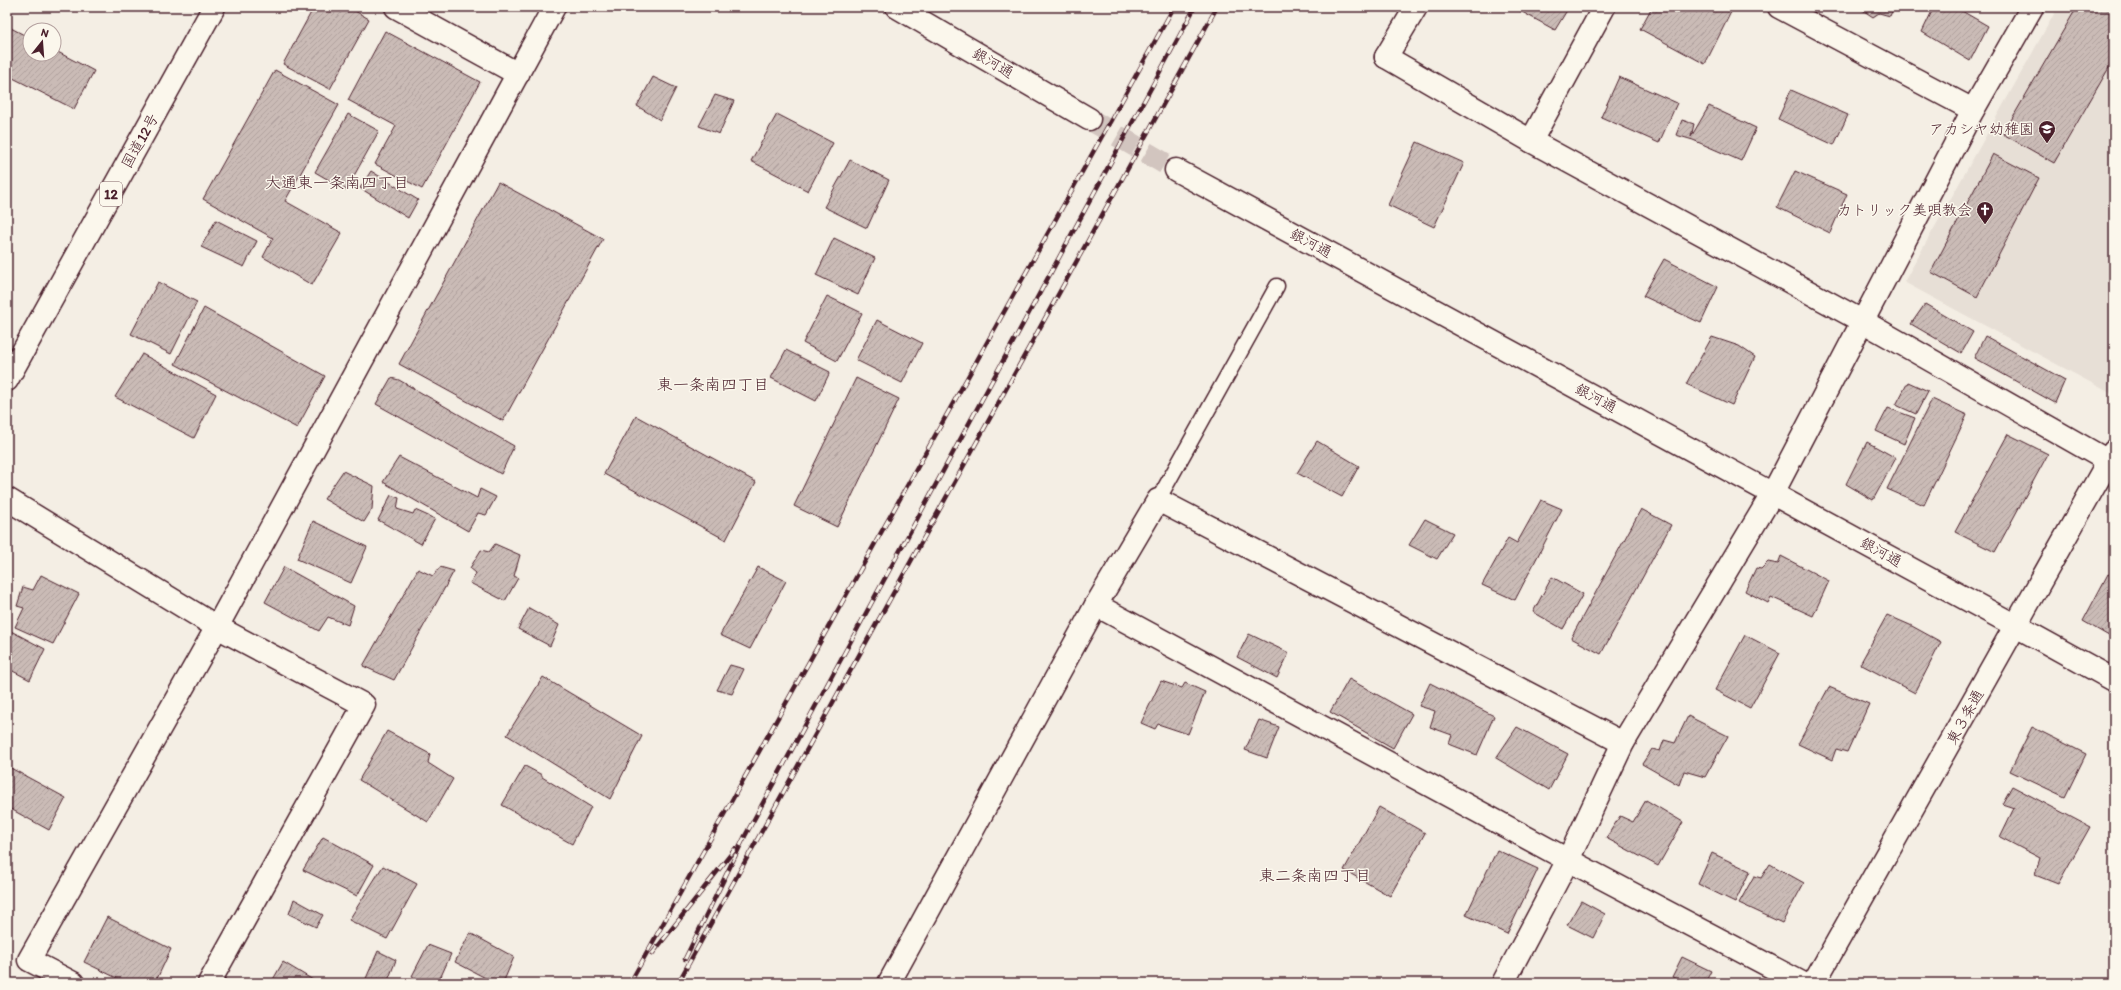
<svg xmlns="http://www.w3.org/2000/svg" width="2121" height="990" font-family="Itim,'Klee One',sans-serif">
  <defs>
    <pattern id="building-hatch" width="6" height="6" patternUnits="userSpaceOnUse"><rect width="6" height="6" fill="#cabbb6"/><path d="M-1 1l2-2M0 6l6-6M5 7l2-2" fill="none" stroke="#afa09d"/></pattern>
  </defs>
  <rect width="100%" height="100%" fill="#f4eee4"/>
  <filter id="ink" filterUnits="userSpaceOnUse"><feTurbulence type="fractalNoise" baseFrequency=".025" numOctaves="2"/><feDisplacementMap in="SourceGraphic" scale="8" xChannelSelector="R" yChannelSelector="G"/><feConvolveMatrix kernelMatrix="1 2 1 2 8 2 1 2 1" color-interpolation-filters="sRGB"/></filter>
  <g filter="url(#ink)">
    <path fill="#e7dfd6" d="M2058 7H2114V395L1904 282Z"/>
    <g fill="url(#building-hatch)" stroke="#4a1f2b">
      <path d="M314 7H348L369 19 330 89 283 64Z"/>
      <path d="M1513 7H1569L1555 30Z"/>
      <path d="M1652 7H1721L1731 12 1705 64 1640 29Z"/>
      <path d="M1862 7H1894L1890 16 1879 13 1873 17 1861 9Z"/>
      <path d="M1934 7H1955L1988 26 1970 61 1922 32Z"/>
      <path d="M2077 7H2114V59L2054 163 2003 134Z"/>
      <path d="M7 26 30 38V54H54V50L94 71 74 109 7 75Z"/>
      <path d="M385 31 480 82 422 189 375 164 396 126 348 100Z"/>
      <path d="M275 70 339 105 285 201 342 233 312 285 263 257 273 238 203 199Z"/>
      <path d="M653 77 676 88 660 120 637 106Z"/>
      <path d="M1619 77 1677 103 1659 143 1601 117Z"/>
      <path d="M1791 90 1848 115 1834 145 1778 119Z"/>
      <path d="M715 95 734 101 719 134 699 126Z"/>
      <path d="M1709 106 1756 128 1741 161 1693 140 1676 135 1682 120 1694 124 1691 137Z"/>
      <path d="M348 114 379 131 346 190 315 172Z"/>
      <path d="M777 114 833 143 808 191 751 161Z"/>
      <path d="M1417 142 1464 163 1434 227 1388 205Z"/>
      <path d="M1993 154 2039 178 1977 297 1931 272Z"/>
      <path d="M850 160 889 180 867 228 824 207Z"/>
      <path d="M371 171 418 200 408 218 360 188Z"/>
      <path d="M1795 171 1847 194 1830 233 1777 207Z"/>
      <path d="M498 182 603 239 503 421 399 364Z"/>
      <path d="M216 220 257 241 244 267 201 247Z"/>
      <path d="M834 238 875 258 858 295 816 275Z"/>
      <path d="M1664 259 1718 287 1701 323 1643 296Z"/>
      <path d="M158 282 197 302 171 354 131 334Z"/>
      <path d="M827 296 862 313 837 361 803 343Z"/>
      <path d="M1925 304 1973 332 1961 353 1911 324Z"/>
      <path d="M204 308 325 376 297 428 175 364Z"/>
      <path d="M877 320 922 343 902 383 856 360Z"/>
      <path d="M1985 336 2065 380 2055 403 1974 358Z"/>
      <path d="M1712 337 1739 346 1755 357 1732 405 1686 384Z"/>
      <path d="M786 350 830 372 816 401 771 378Z"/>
      <path d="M142 354 216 394 194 438 115 397Z"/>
      <path d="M391 378 399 380 514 446 501 474 376 404Z"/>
      <path d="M856 378 899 399 837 527 794 506Z"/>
      <path d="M1908 382 1928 391 1916 414 1896 405Z"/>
      <path d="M1932 399 1967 415 1924 505 1887 489Z"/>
      <path d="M1888 408 1915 418 1904 444 1876 431Z"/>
      <path d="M636 416 756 482 726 540 604 474Z"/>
      <path d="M2008 434 2048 454 1995 552 1955 532Z"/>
      <path d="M1317 441 1359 466 1342 497 1297 473Z"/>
      <path d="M1867 442 1896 458 1873 500 1846 484Z"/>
      <path d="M399 457 477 498 480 489 496 497 486 515 478 513 468 531 383 482Z"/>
      <path d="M343 471 374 486 372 509 364 522 324 499Z"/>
      <path d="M391 495 399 498 397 509 413 514 415 510 435 519 421 544 378 520Z"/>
      <path d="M1541 500 1562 509 1515 600 1482 585 1508 538 1517 543Z"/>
      <path d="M1641 509 1671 525 1601 654 1571 638Z"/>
      <path d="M1425 519 1453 533 1437 559 1409 545Z"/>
      <path d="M313 521 367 547 351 583 297 559Z"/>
      <path d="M495 544 520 555 514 576 518 578 505 601 470 583 476 573 470 568 481 550 489 552Z"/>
      <path d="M1781 556 1829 581 1813 616 1771 597 1768 603 1745 591 1756 568 1761 569 1768 562 1778 564Z"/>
      <path d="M284 567 354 606 348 625 328 617 319 631 265 602Z"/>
      <path d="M440 567 454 571 394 680 363 666 418 569 433 576Z"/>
      <path d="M758 567 786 581 750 649 720 635Z"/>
      <path d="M2108 574 2114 577V639L2083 621Z"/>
      <path d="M41 575 79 594 53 644 15 627 24 608 17 606 23 587 33 590Z"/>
      <path d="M1552 577 1583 594 1563 629 1533 612Z"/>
      <path d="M529 608 559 625 550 646 518 629Z"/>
      <path d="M1887 615 1910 625 1941 642 1915 693 1860 664Z"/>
      <path d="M7 629 45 649 30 680 7 668Z"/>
      <path d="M1249 634 1289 653 1277 678 1237 657Z"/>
      <path d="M1745 635 1780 653 1750 708 1715 690Z"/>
      <path d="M730 665 744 669 732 694 717 690Z"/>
      <path d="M543 677 642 736 610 799 507 735Z"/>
      <path d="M1349 679 1412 714 1393 748 1330 712Z"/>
      <path d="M1161 681 1182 688 1185 683 1205 692 1188 734 1158 724 1155 729 1141 723Z"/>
      <path d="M1430 683 1494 716 1477 755 1449 744 1452 735 1430 727 1435 711 1419 706Z"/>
      <path d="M1829 687 1869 704 1847 752 1836 749 1832 760 1798 744Z"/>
      <path d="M1688 716 1728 736 1705 777 1684 771 1679 785 1642 764 1652 749 1660 751 1664 740 1675 743Z"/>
      <path d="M1259 720 1279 727 1267 758 1245 750Z"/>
      <path d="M1517 727 1568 754 1549 790 1496 758Z"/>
      <path d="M2032 727 2086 754 2065 797 2010 771Z"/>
      <path d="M387 731 430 754 428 763 453 779 428 822 359 780Z"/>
      <path d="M7 766 66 798 49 830 7 807Z"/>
      <path d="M525 766 542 775V777L591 807 572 844 502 805Z"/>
      <path d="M2012 786 2090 827 2058 884 2035 875 2040 858 2000 837 2014 808 2002 804Z"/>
      <path d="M1646 800 1683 822 1658 866 1606 838 1620 816 1633 822Z"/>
      <path d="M1379 807 1425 833 1390 896 1344 870Z"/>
      <path d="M323 837 374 865 357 896 303 870Z"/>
      <path d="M1497 850 1538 869 1507 934 1466 915Z"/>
      <path d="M1712 853 1750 871 1735 902 1698 884Z"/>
      <path d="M1770 864 1804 883 1782 923 1739 903 1754 876 1761 878Z"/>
      <path d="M383 866 417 884 387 939 349 920Z"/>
      <path d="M294 899 323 915 316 927 289 914Z"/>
      <path d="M1581 901 1605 914 1593 938 1567 925Z"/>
      <path d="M107 917 171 949 155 983H127L84 962Z"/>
      <path d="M470 933 514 957 503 983H495L455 962Z"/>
      <path d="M428 945 451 954 438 983H427L412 976Z"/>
      <path d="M378 951 396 960 387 983H364Z"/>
      <path d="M1682 957 1711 971 1705 983H1685L1672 977Z"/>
      <path d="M283 962 318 983H271Z"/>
    </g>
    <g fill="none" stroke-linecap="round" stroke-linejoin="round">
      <path stroke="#d2c5bf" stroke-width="22" stroke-dasharray="22 11" stroke-linecap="butt" d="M1089 119 1176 170"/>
      <defs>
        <path id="service" d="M1158 500 1277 286"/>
        <g id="minor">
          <path d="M396 7 518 74"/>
          <path d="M1779 7 1973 110"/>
          <path d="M1386 57 1531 141 1862 321 2108 461"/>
          <path d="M1531 141 1604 7"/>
          <path d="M7 499 217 627 29 960 73 983"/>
          <path d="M1096 605 1568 860 1802 983"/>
          <path d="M2016 626 2114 680"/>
          <path d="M209 983 364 705 217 627 554 7"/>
          <path d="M889 983 1096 605 1158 500 1623 743"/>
          <path d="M1503 983 1568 860 1623 743 1773 493 1973 110 2032 7"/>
        </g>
        <g id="tertiary">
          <path d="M897 7 1089 119"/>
          <path d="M1386 57 1416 7"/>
          <path d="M1176 170 2016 626"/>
          <path d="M1814 983 2114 451"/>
        </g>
        <path id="trunk" d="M7 380 214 7"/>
      </defs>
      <use href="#service" stroke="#4a1f2b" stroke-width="17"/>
      <use href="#minor" stroke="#4a1f2b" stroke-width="25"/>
      <use href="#tertiary" stroke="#4a1f2b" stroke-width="25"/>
      <use href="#trunk" stroke="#4a1f2b" stroke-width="25"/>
      <use href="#service" stroke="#fbf7ec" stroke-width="14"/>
      <use href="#minor" stroke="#fbf7ec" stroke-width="22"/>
      <use href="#tertiary" stroke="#fbf7ec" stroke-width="22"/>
      <use href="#trunk" stroke="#fbf7ec" stroke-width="22"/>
      <defs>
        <g id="rail">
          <path d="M652 954 735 849"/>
          <path d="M685 959 745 836 1195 7"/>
          <path d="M630 983 1174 7"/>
          <path d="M678 983 1217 7"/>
        </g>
      </defs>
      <use href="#rail" stroke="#4a1f2b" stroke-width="4.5"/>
      <use href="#rail" stroke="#fbf7ec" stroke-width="3" stroke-dasharray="9" stroke-linecap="butt"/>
    </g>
  </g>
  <defs>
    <symbol id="school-pin" viewBox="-11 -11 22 30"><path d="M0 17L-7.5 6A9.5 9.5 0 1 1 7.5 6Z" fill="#4a1f2b" stroke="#fbf7ec"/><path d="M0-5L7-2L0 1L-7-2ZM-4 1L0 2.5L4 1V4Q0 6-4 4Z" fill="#fff"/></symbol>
    <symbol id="church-pin" viewBox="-11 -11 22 30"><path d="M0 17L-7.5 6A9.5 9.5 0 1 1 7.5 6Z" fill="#4a1f2b" stroke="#fbf7ec"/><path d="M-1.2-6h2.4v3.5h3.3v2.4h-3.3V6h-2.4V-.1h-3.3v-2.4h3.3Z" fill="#fff"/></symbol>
  </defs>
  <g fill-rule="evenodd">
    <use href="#school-pin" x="2037" y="119" width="20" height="27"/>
    <use href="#church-pin" x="1975" y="200" width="20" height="27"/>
  </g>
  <g text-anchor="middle" stroke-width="3" stroke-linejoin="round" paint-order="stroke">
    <rect fill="#fbf7ec" stroke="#7f6065" stroke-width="1" x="100" y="182" width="22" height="24" rx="3"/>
    <g font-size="14" font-weight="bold" fill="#4a1f2b">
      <text x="111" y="199">12</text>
    </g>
    <g font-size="15" fill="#4a1f2b" stroke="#fbf7ec">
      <text transform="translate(993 63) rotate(30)" y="5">銀河通</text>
      <text transform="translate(140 141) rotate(-61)" y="5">国道12号</text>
      <text transform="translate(1311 243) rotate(28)" y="5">銀河通</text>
      <text transform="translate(1596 398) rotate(28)" y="5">銀河通</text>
      <text transform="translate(1881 552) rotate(29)" y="5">銀河通</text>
      <text transform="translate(1965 717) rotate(-61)" y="5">東３条通</text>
    </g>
    <g font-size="15" fill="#4a1f2b" stroke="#fbf7ec" text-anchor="end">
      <text x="2034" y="134">アカシヤ幼稚園</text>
      <text x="1972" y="215">カトリック美唄教会</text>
    </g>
    <g font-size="16" fill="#4a1f2b" stroke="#fbf7ec">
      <text x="337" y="188">大通東一条南四丁目</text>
      <text x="713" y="390">東一条南四丁目</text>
      <text x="1315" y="881">東二条南四丁目</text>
    </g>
  </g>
  <rect width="2121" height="990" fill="none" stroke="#fbf7ec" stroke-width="24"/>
  <rect x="12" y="12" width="2097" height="966" fill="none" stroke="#4a1f2b" stroke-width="1.5" filter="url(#ink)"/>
  <g transform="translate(42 42) rotate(17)"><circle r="19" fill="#fbf7ec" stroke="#b4a19f"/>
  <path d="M0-3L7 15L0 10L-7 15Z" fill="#4a1f2b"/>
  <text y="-6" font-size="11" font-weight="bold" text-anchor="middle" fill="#4a1f2b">N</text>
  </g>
</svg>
